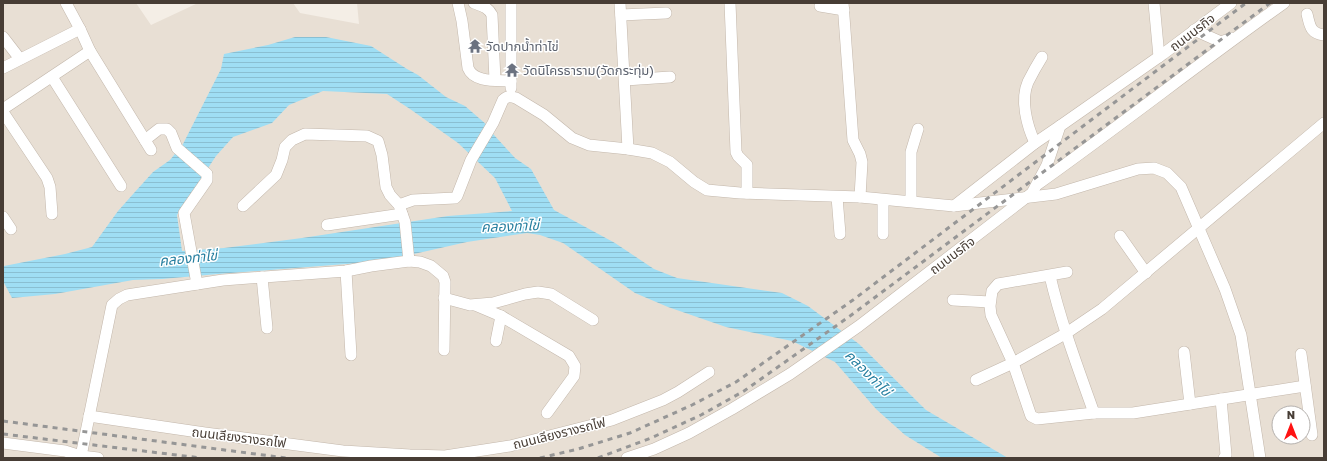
<svg xmlns="http://www.w3.org/2000/svg" width="1327" height="461" font-family="'Golos Text','Noto Sans Thai',sans-serif">
  <defs>
    <pattern id="water-rules" width="6" height="5" patternUnits="userSpaceOnUse"><rect width="6" height="5" fill="#9fdef4"/><path d="M0 2.5h6" fill="none" stroke="#8abfd2"/></pattern>
  </defs>
  <rect width="100%" height="100%" fill="#f4eee6"/>
  <path fill="#e8dfd4" fill-rule="evenodd" d="M3 3H136L151 25 198 3H293L300 13 359 24 357 3H1324V458H3ZM1279 413H1303V437H1279Z"/>
  <path fill="url(#water-rules)" fill-rule="evenodd" d="M295 37H326L371 46 407 69 418 75 446 97 465 106 487 125 494 135 515 158 531 169 554 210 615 243 654 269 677 278 782 293 808 306 859 344 926 410 1008 458H942L905 435 876 409 835 362 792 341 726 327 668 307 635 293 563 243 540 235 527 233 467 242 396 258 359 263 218 274 162 279 133 280 55 294 12 298 3 281 4 266 65 254 92 247 118 211 134 193 153 172 170 160 183 144 221 69 224 54 268 45ZM323 91 387 94 410 109 458 143 495 178 512 211 448 216 302 238 224 248 182 251 177 215 216 156 233 137 272 123 289 105Z"/>
  <g fill="none" stroke-linecap="round" stroke-linejoin="round">
    <defs>
      <g id="minor">
        <path d="M66 3 80 29 90 51 151 150"/>
        <path d="M458 3 462 21 468 68C474 83 497 80 511 81"/>
        <path d="M474 3C482 6 488 7 492 15L495 80"/>
        <path d="M620 3 628 149"/>
        <path d="M730 3 736 152 738 156 747 165V193"/>
        <path d="M843 3 853 140 860 154 862 162 860 197"/>
        <path d="M1154 3 1159 57"/>
        <path d="M820 6 844 10"/>
        <path d="M1307 14C1310 26 1310 33 1324 35"/>
        <path d="M621 15 666 13"/>
        <path d="M1194 30 1221 42 1232 38"/>
        <path d="M3 37 20 59"/>
        <path d="M3 68 80 29"/>
        <path d="M52 77 121 186"/>
        <path d="M625 80 670 77"/>
        <path d="M511 88V3"/>
        <path d="M3 109 90 51"/>
        <path d="M3 112 47 178 50 187 52 214"/>
        <path d="M145 140 159 129H167L171 133 177 148 207 174V180L184 213 197 284"/>
        <path d="M1035 143C1027 126 1020 100 1028 82 1032 74 1037 65 1042 57"/>
        <path d="M1038 184C1121 125 1201 62 1284 3"/>
        <path d="M837 197 840 234"/>
        <path d="M883 200V234"/>
        <path d="M911 201V152L918 129"/>
        <path d="M399 205 413 200 455 198 457 196 471 160 493 123 503 100C507 96 510 96 516 98L544 115 572 138 589 145 628 149 652 153 670 162 694 182 707 190 740 193 860 197 954 206 1056 194 1138 169 1154 168 1167 173 1181 187 1225 289 1241 335 1260 458"/>
        <path d="M243 206 276 175 282 160 285 147 292 140 305 134 367 136 378 141 382 155 386 187 390 195 399 205 405 222 409 261"/>
        <path d="M954 206 1035 143 1060 126"/>
        <path d="M3 217 11 229"/>
        <path d="M327 225 402 214"/>
        <path d="M1120 236 1146 273"/>
        <path d="M346 271 351 355"/>
        <path d="M1067 272 998 284 992 291 990 306 991 315 1013 363 1031 416 1037 419 1094 413H1133L1305 386"/>
        <path d="M1050 276C1061 323 1078 368 1094 413"/>
        <path d="M262 277 267 328"/>
        <path d="M444 298 470 305 493 303 525 294 538 292 551 294 593 320"/>
        <path d="M953 300 990 302"/>
        <path d="M475 305 501 316 569 356 575 366 574 376 547 413"/>
        <path d="M496 341 501 316"/>
        <path d="M1184 352 1190 404"/>
        <path d="M1301 354 1312 435"/>
        <path d="M976 380 1013 363 1065 334 1102 309 1324 123"/>
        <path d="M1221 399 1226 455 1224 458"/>
        <path d="M89 416 205 433 343 451 410 455 445 456 510 446 612 420 663 400 678 392 709 372"/>
        <path d="M3 443 65 451 81 456 112 305 119 299 127 295 223 280 346 271 371 266 409 261 420 262 431 266 443 276 445 282 444 350"/>
        <path d="M80 458 81 456 98 458"/>
        <path d="M627 458 654 449 689 433 732 409 790 374 859 326 1032 193 1047 165 1060 126 1163 54 1231 3"/>
      </g>
    </defs>
    <use href="#minor" stroke="#c3b7ab" stroke-width="12"/>
    <use href="#minor" stroke="#fff" stroke-width="11"/>
    <g stroke="#969696" stroke-width="3" stroke-dasharray="5 5" stroke-linecap="butt">
      <path d="M3 421 286 458"/>
      <path d="M3 434 201 458"/>
      <path d="M540 458 578 449 630 433 692 405 736 382 853 300 1246 3"/>
      <path d="M598 458 651 438 701 415 744 391 850 316 1270 3"/>
    </g>
  </g>
  <defs>
    <symbol id="temple-bare" viewBox="-9 -9 18 18"><path d="M0-6L5-2H3V0L6.5 2.5H4V6H1.5V3h-3V6H-4V2.5H-6.5L-3 0V-2H-5Z" fill="#6b7280" stroke="#fff" stroke-width="2.5" paint-order="stroke"/></symbol>
  </defs>
  <g fill-rule="evenodd">
    <use href="#temple-bare" x="465" y="36" width="20" height="20"/>
    <use href="#temple-bare" x="502" y="60" width="20" height="20"/>
  </g>
  <g text-anchor="middle" stroke-width="3" stroke-linejoin="round" paint-order="stroke">
    <g font-size="13" fill="#473d35" stroke="#fff">
      <text transform="translate(1192 32) rotate(-37)" y="5">ถนนนรกิจ</text>
      <text transform="translate(952 255) rotate(-37)" y="5">ถนนนรกิจ</text>
      <text transform="translate(559 433) rotate(-14)" y="5">ถนนเลียงรางรถไฟ</text>
      <text transform="translate(239 437) rotate(7)" y="5">ถนนเลียงรางรถไฟ</text>
    </g>
    <g font-size="13" fill="#5b616d" stroke="#fff" text-anchor="start">
      <text x="486" y="51">วัดปากน้ำท่าไข่</text>
      <text x="523" y="75">วัดนิโครธาราม(วัดกระทุ่ม)</text>
    </g>
    <g font-size="14" font-style="italic" fill="#257e9f" stroke="#fff">
      <text transform="translate(510 226) rotate(-2)" y="5">คลองท่าไข่</text>
      <text transform="translate(188 258) rotate(-6)" y="5">คลองท่าไข่</text>
      <text transform="translate(868 373) rotate(45)" y="5">คลองท่าไข่</text>
    </g>
  </g>
  <rect width="1327" height="461" fill="none" stroke="#473d35" stroke-width="8"/>
  <g transform="translate(1291 425)"><circle r="19" fill="#ffffff" stroke="#b5b1ae"/>
  <path d="M0-3L7 15L0 10L-7 15Z" fill="#ff1212"/>
  <text y="-6" font-size="11" font-weight="bold" text-anchor="middle" fill="#473d35">N</text>
  </g>
</svg>
